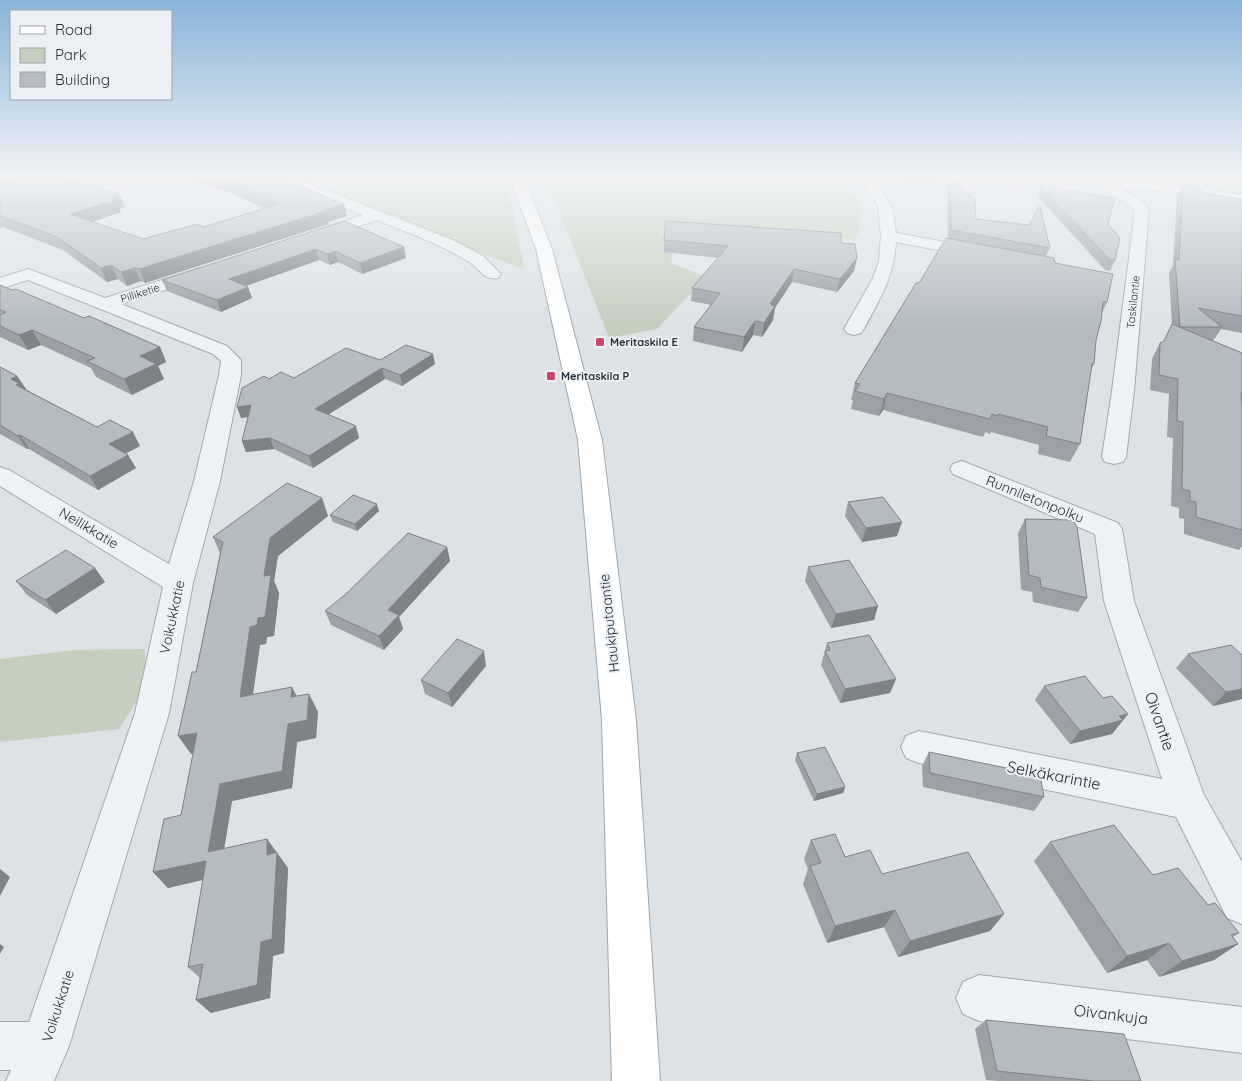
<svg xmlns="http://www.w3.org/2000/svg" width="1242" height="1081" font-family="Quicksand,sans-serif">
  <rect width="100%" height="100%" fill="#dde2e6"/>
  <g fill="#c5cfbe">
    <path d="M371 175H498L512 206 524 269 483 254 326 188Z"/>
    <path d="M545 175H734L845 178 860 204 859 231 854 240 677 226 671 263 706 277 657 329 609 338Z"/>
    <path d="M1185 175H1242V203Z"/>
    <path d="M145 649 146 686 119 729 0 742V659L74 650Z"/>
  </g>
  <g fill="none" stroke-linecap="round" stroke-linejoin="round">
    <defs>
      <g id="minor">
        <path d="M269 175H288L453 240 483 256 501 274 498 278C484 281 480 269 469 262 441 244 408 233 377 220L321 239H309L307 236 309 233 363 215 271 178Z"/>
        <path d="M856 175H870L892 206 896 233 979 248 985 250 987 253 985 256 979 258 896 242C894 278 880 298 864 329L861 333 854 335 847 333 844 329 873 278 879 261 881 236 878 206Z"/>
        <path d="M1082 175H1099L1110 182H1150L1242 195V203L1150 190H1123L1144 203 1149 210 1134 391 1126 457 1123 462 1114 464 1105 462 1102 457 1112 391 1135 210Z"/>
        <path d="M200 268 206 269 209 273 206 277 121 304 227 346 241 360V375L220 481 193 583 169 713 69 1046 54 1081H6L11 1070H0V1022H29L135 713 163 587 0 486V467L9 470 169 564 194 481 219 375 221 361 213 354 28 280 0 289V278L28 269 105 298Z"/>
        <path d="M962 461 1118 523 1122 529 1134 601 1204 795 1242 862V924L1227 918 1176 817 919 763 906 758 901 747 906 736 919 731 1162 779 1104 601 1095 534 953 474 950 469 953 464Z"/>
        <path d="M979 975 1242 1007V1053L979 1021 963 1014 956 998 963 982Z"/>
      </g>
      <path id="major" d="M509 175H523L552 249 602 440 636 720 660 1081H612L602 720 578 440 536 249Z"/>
    </defs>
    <use href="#minor" stroke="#a3a9af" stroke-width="2"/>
    <use href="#major" stroke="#9da8b1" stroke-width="2"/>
    <use href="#minor" fill="#eff2f4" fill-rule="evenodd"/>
    <use href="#major" fill="#fff" fill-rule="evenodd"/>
  </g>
  <g fill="#9ba1a7">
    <path d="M0 175 125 207 120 208 121 212 92 222 143 239 203 227 265 209 229 192 173 175H285L288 181 347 216 328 222 329 224 145 283 141 281 127 286 118 279 107 282 63 250 3 227 0 228Z"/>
    <path d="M293 175H334L310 182Z"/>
    <path d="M893 175H944L942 182H899Z"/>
    <path d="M1018 175H1033L1030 183Z"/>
    <path d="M949 176 976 219 1050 248 1046 256 1107 302 1102 313 1096 340 1094 364 1091 370 1080 444 1070 462 1038 454 1039 445 991 432 990 434 985 432 983 437 883 410 879 416 851 409 853 400H851L855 383 948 238 947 186Z"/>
    <path d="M1183 184 1207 194 1242 199V333L1221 329 1213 341 1242 353V546L1239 550 1184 534V519L1179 518V508L1171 506 1173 438 1167 437 1169 394 1150 390 1152 359 1160 343 1163 342 1172 326 1169 273 1173 265 1177 196Z"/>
    <path d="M1040 186 1108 224 1115 260 1110 271 1105 270 1037 196Z"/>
    <path d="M344 221 406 258 362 274 338 262 330 265 319 260 246 286 248 287 252 298 221 312 167 291 162 280Z"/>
    <path d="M664 240 841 243 857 258 854 271 837 292 792 282 775 308 773 320 762 337 753 335 742 352 693 341 694 327 711 305 691 301 692 288 718 258 664 252Z"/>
    <path d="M0 285 160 347 166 362 158 366 164 379 132 395 96 377 91 368 41 345 28 350 0 337Z"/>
    <path d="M380 360 435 364 402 386 385 379 328 415 359 438 313 468 274 449 246 452 242 441 248 417 241 418 269 379 294 378Z"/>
    <path d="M0 367 17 376 26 389H25L97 427 140 446 126 453 128 455 136 468 98 490 29 449H27L0 434Z"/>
    <path d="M322 498 328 516 278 556 274 581 279 593 274 636 267 637 266 644 260 645 253 694 292 687 296 696 309 694 318 712 316 738 297 742 292 788 232 801 224 849 267 839 288 868 284 953 273 956 270 998 211 1013 196 1000 200 978 188 967 203 880 168 888 153 872 181 815 193 754H191L196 672 220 553 213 537Z"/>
    <path d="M848 502 897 536 862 542 845 516Z"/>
    <path d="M379 511 357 531 333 522 330 515Z"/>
    <path d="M1025 519 1087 598 1078 612 1033 602 1032 592 1021 590 1018 533Z"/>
    <path d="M447 547 450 561 399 617 403 629 384 650 331 625 325 611Z"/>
    <path d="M808 567 878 606 874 620 831 628 805 581Z"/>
    <path d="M16 581 105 582 56 614 27 595Z"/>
    <path d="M827 643 896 679 890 693 840 703 821 665Z"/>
    <path d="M1188 654 1242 655V699L1213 706 1176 668Z"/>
    <path d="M486 666 452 707 425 694 421 680Z"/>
    <path d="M1044 686 1103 698 1128 714 1112 734 1070 744 1035 700Z"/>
    <path d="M929 752 1044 797 1034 811 923 787 922 766Z"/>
    <path d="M797 753 845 787 843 793 814 801 795 760Z"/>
    <path d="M811 840 882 874 990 931 898 957 884 927 827 943 803 884 808 869 804 859Z"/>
    <path d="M1050 842 1153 875 1208 905 1239 933 1233 937 1238 944 1214 960 1159 977 1147 960 1107 973 1034 861Z"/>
    <path d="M986 1020 1141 1081H998L986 1080 975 1029Z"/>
  </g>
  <g fill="#7e8388">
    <path d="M308 175H334L310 182Z"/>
    <path d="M286 176 290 188 279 178Z"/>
    <path d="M119 194 125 207 120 208 121 212 76 227 70 214 110 198Z"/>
    <path d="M344 204 347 216 328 222 329 224 145 283 139 269Z"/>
    <path d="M404 247 406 258 362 274 360 263Z"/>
    <path d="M316 249 319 260 233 290 229 279Z"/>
    <path d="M335 251 338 262 330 265 327 254Z"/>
    <path d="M857 258 854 271 837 292 840 279Z"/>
    <path d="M111 265 118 279 107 282 101 268Z"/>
    <path d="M135 268 141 281 127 286 121 272Z"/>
    <path d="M794 269 792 282 775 308 773 320 762 337 764 323 770 304Z"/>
    <path d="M248 287 252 298 221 312 217 300Z"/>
    <path d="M755 321 753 335 742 352 744 337Z"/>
    <path d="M32 330 41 345 28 350 19 335Z"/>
    <path d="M160 347 166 362 158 366 164 379 132 395 124 379 140 356Z"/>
    <path d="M433 354 435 364 402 386 400 375Z"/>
    <path d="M382 368 385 379 319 420 315 409Z"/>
    <path d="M17 376 26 389 23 390 28 396 11 379Z"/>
    <path d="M887 393 883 410 879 416 884 399Z"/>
    <path d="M251 405 255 416 241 418 237 407Z"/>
    <path d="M356 426 359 438 313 468 309 456Z"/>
    <path d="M133 432 140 446 117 458 109 444Z"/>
    <path d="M20 435 29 449H27L18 436Z"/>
    <path d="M270 438 274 449 246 452 242 441Z"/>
    <path d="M128 455 136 468 98 490 90 476Z"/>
    <path d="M322 498 328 516 278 556 274 581 279 593 274 636 267 637 266 644 260 645 250 714 240 697 250 627 264 576 270 538Z"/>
    <path d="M377 504 379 511 357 531 355 524Z"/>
    <path d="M902 522 897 536 862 542 866 528Z"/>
    <path d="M447 547 450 561 399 617 403 629 384 650 379 636 388 610Z"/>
    <path d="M95 568 105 582 56 614 45 600Z"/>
    <path d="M878 606 874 620 831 628 836 614Z"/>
    <path d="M484 651 486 666 452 707 448 693Z"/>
    <path d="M896 679 890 693 840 703 845 689Z"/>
    <path d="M292 687 301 705 291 697Z"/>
    <path d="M1242 689V699L1213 706 1226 692Z"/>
    <path d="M309 694 318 712 316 738 297 742 292 788 232 801 221 868 208 852 220 784 288 724Z"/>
    <path d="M1128 714 1112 734 1070 744 1080 731 1119 716Z"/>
    <path d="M197 733 209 750 191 754 178 736Z"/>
    <path d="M845 787 843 793 814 801 817 794Z"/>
    <path d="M267 839 288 868 284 953 273 956 270 998 211 1013 196 1000 267 855Z"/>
    <path d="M206 861 219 876 168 888 153 872Z"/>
    <path d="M0 869 10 877 0 896Z"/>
    <path d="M895 910 884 927 827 943 835 926Z"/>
    <path d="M1004 914 990 931 898 957 910 941Z"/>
    <path d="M1169 943 1147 960 1107 973 1127 956Z"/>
    <path d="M0 944 4 947 0 954Z"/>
    <path d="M1238 944 1214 960 1159 977 1182 961Z"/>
  </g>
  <g fill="#b4bbc2" stroke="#7e8388">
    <path d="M0 175H56L119 194 110 198 116 200 70 214 143 239 197 224 203 227 279 204 225 180 208 175H285L286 176 279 178 344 204 323 210 326 211 139 269 135 268 121 272 111 265 101 268 57 237 0 216V187L13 183 0 179Z"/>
    <path d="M949 176 975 199 976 219 1029 225 1040 206 1050 248 951 230Z"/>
    <path d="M1183 184 1189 185 1207 194 1242 199V316L1198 308 1222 327H1180L1175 259 1179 260Z"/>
    <path d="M1040 186 1115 198 1108 224 1120 238 1115 260H1110Z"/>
    <path d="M344 221 404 247 360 263 335 251 327 254 316 249 229 279 248 287 217 300 162 280Z"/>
    <path d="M666 221 841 233V243L855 244 857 258 840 279 794 269 770 304 775 306 764 323 755 321 744 337 694 327 720 293 692 288 728 246 664 240Z"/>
    <path d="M946 238 1054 258 1055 263 1113 274 1107 302H1103L1101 321 1096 340 1094 364H1092L1080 444 1046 436 1048 427 998 414V416L992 414 990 419 887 393 884 399 855 391 860 384 855 383 916 283H919Z"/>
    <path d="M0 285 12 290 16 289 84 318 89 316 160 347 140 356 156 364 124 379 87 361 95 358 32 330 19 335 0 326V315L6 312 0 310Z"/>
    <path d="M1172 324 1242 353V393H1241L1242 406V530L1196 517V502L1190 501V491L1182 489 1183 422 1177 421 1178 379 1159 375 1160 343 1164 341Z"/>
    <path d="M406 345 433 354 400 375 382 368 315 409 356 426 309 456 270 438 242 441 251 405 237 407 242 388 264 376 269 379 281 372 294 378 346 348 380 360Z"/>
    <path d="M0 367 17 376 11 379 19 383 16 385 97 427 110 420 133 432 109 444 128 455 90 476 20 435 18 436 0 425Z"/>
    <path d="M287 483 322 498 270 538 264 576 271 575 265 617 258 618 257 625 250 627 240 697 292 687 291 697 309 694 307 720 288 724 282 771 220 784 208 852 267 839V855L277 852 272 939 261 942 257 985 196 1000 203 964 188 967 206 861 153 872 164 819 181 815 197 733 178 736 192 672H196L223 542 213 537Z"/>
    <path d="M353 495 377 504 355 524 330 515Z"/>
    <path d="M883 497 902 522 866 528 848 502Z"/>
    <path d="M1025 519 1073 520 1077 527 1087 598 1041 587 1040 578 1029 575Z"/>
    <path d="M408 533 447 547 388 610 399 615 379 636 325 611 347 593Z"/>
    <path d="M66 550 95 568 45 600 16 581Z"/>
    <path d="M849 560 878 606 836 614 808 567Z"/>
    <path d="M869 635 896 679 845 689 825 651 830 650 827 643Z"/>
    <path d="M457 639 484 651 448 693 421 680Z"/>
    <path d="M1231 645 1242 655V689L1226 692 1188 654Z"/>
    <path d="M1085 676 1103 698 1112 696 1128 714 1119 716 1123 720 1080 731 1044 686Z"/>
    <path d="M825 747 845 787 817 794 797 753Z"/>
    <path d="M929 752 1040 775 1044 797 930 773Z"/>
    <path d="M1114 825 1153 875 1178 868 1208 905 1215 903 1239 933 1231 935 1238 944 1182 961 1169 943 1127 956 1050 842Z"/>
    <path d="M835 834 845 857 870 850 882 874 968 852 1004 914 910 941 895 910 835 926 810 866 821 863 811 840Z"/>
    <path d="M986 1020 1124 1034 1141 1081H1093L997 1071Z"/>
  </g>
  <linearGradient id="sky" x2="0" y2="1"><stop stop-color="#88b4da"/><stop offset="0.54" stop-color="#f0f2f4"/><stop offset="1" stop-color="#f0f2f4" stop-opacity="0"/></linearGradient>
  <rect width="1242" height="326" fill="url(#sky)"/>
  <g fill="#c6466c" stroke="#ecf0f4" stroke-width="2">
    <rect x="595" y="337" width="10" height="10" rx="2.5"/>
    <rect x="546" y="371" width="10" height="10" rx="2.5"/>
  </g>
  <g text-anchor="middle" stroke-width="4" stroke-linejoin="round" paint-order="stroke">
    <g font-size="11" fill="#27313b" stroke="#ecf0f4">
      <text transform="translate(140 293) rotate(-18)" y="4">Pilliketie</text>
      <text transform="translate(1133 302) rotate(-84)" y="4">Taskilantie</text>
    </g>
    <g font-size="11" font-weight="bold" fill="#27313b" stroke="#ecf0f4" text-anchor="start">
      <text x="610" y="346">Meritaskila E</text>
      <text x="561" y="380">Meritaskila P</text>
    </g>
    <g font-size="14" fill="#27313b" stroke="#ecf0f4">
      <text transform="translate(1035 499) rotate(22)" y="5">Runniletonpolku</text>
      <text transform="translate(89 528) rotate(31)" y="5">Neilikkatie</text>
      <text transform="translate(172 617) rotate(-78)" y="5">Voikukkatie</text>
      <text transform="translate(609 623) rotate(-96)" y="5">Haukiputaantie</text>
      <text transform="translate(58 1006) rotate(-72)" y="5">Voikukkatie</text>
    </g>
    <g font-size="16" fill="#27313b" stroke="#ecf0f4">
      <text transform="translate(1160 721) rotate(71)" y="6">Oivantie</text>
      <text transform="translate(1054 775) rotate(11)" y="6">Selkäkarintie</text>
      <text transform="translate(1111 1014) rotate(7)" y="6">Oivankuja</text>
    </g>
  </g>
  <rect x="10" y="10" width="162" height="90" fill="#ecf0f4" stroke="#9da4aa"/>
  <rect x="20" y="26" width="25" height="8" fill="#ffffff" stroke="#9da4aa"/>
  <text x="55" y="35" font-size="15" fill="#27313b">Road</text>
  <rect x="20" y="48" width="25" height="15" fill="#c5cfbe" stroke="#9da4aa"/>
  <text x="55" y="60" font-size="15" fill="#27313b">Park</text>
  <rect x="20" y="72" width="25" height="15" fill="#b4bbc2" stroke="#9da4aa"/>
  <text x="55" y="85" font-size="15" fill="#27313b">Building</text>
</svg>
